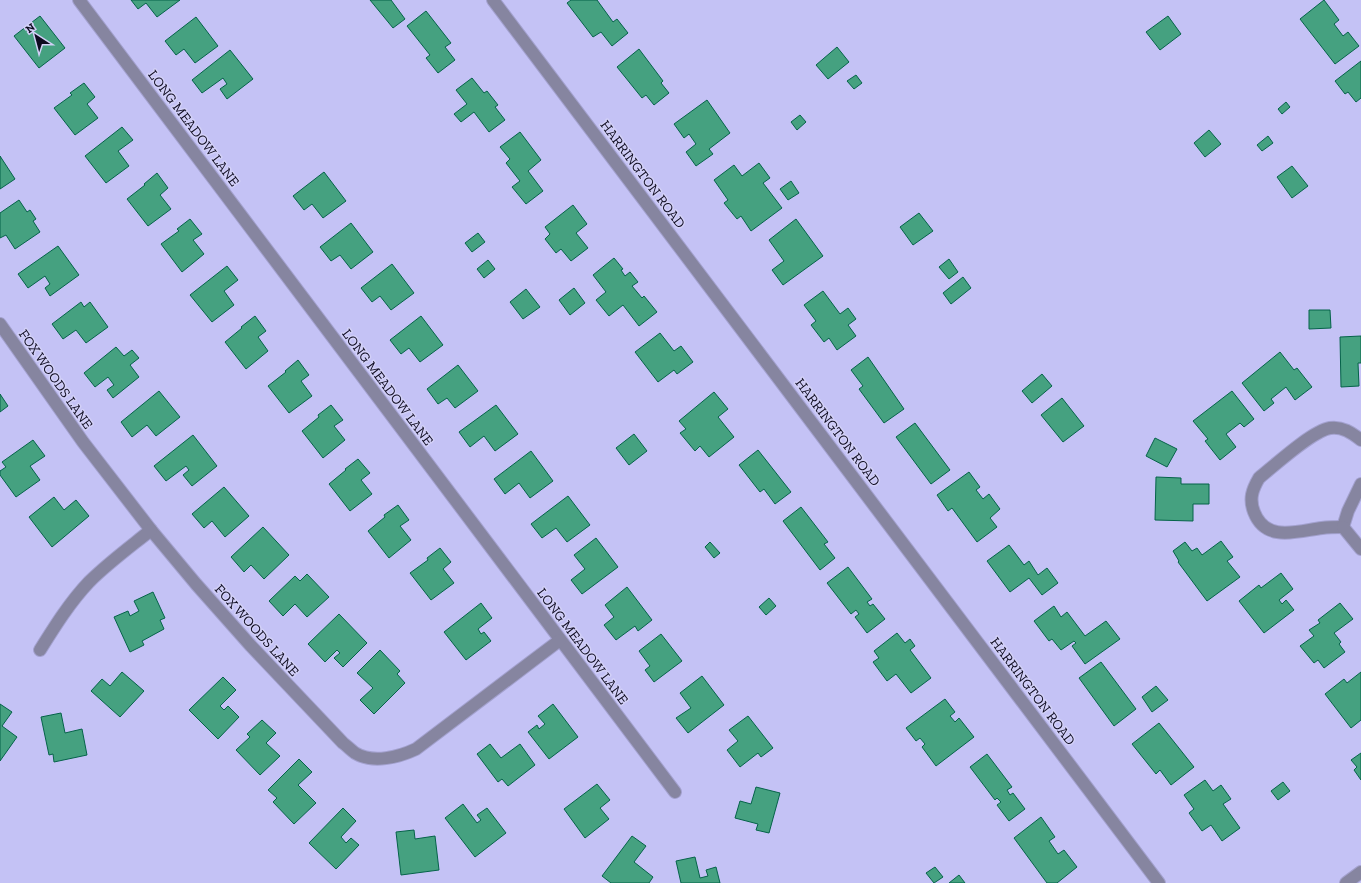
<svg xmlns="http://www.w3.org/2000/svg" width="1361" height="883" font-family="'Zilla Slab',serif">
  <rect width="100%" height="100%" fill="#c4c2f5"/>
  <g fill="#45a180" stroke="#056349">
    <path d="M131 0H180L157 17 146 3 138 9Z"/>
    <path d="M370 0H391L405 19 393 28Z"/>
    <path d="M571 0H597L613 22 617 19 628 33 612 46 601 32 593 37 567 3Z"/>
    <path d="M1324 0 1339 20 1334 24 1343 36 1348 32 1359 46 1335 64 1300 19Z"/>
    <path d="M426 11 451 43 445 47 455 60 438 73 426 58 430 55 407 26Z"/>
    <path d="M40 16 65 48 39 68 14 36Z"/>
    <path d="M1168 16 1181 34 1160 50 1146 32Z"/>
    <path d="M196 17 218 46 195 63 184 49 176 55 165 41Z"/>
    <path d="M837 47 849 62 828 79 816 65Z"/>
    <path d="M639 49 663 81 661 83 669 93 654 105 646 95 642 98 617 67Z"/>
    <path d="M230 50 253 79 227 99 220 89 227 84 223 78 202 93 192 80Z"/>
    <path d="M1361 61V98L1356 102 1348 92 1345 94 1335 81Z"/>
    <path d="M856 75 862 83 854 89 847 81Z"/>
    <path d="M472 78 484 93 487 91 498 105 495 107 505 120 489 132 474 112 461 122 454 114 467 104 456 90Z"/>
    <path d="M84 83 95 97 87 104 98 118 75 135 54 108 72 95 70 93Z"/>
    <path d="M707 100 730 133 709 149 713 154 696 166 686 152 696 144 689 134 684 138 674 124Z"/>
    <path d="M1286 102 1290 107 1282 114 1278 109Z"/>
    <path d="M800 115 806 122 797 130 791 122Z"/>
    <path d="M122 127 133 140 118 151 129 166 106 183 85 156Z"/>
    <path d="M1209 130 1221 144 1205 157 1194 143Z"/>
    <path d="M520 132 541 160 528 171 543 191 526 204 512 187 520 181 506 163 510 159 500 147Z"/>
    <path d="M1268 136 1273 143 1262 151 1257 145Z"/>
    <path d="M0 156 15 179 0 189Z"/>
    <path d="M759 163 770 178 763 183 782 208 751 231 741 216 737 219 724 203 728 200 714 180 734 165 742 176Z"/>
    <path d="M1292 166 1308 186 1292 198 1277 177Z"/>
    <path d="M324 172 346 201 323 218 312 204 304 210 293 196Z"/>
    <path d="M157 173 168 188 160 195 171 209 148 226 127 199 145 185 144 184Z"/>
    <path d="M791 181 799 193 788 200 780 189Z"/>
    <path d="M19 200 27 212 30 210 36 219 33 221 40 232 15 249 6 235 0 238V213Z"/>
    <path d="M573 205 587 224 576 233 588 248 571 261 561 249 556 253 545 239 550 234 545 227Z"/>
    <path d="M919 213 933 231 913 245 900 227Z"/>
    <path d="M190 219 202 234 193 240 204 254 182 272 161 244 179 231 177 229Z"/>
    <path d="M796 219 823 256 783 285 772 270 784 261 769 240Z"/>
    <path d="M351 223 373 252 351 269 340 255 331 261 320 247Z"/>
    <path d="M478 233 485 242 472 252 465 243Z"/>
    <path d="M58 246 79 275 50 296 45 288 50 284 45 276 28 288 18 274Z"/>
    <path d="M614 258 623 269 621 270 625 276 630 272 638 282 632 286 642 298 644 296 657 312 639 326 623 305 609 316 596 300 606 292 593 275Z"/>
    <path d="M949 259 958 272 949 279 939 267Z"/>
    <path d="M488 260 495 269 484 278 477 269Z"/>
    <path d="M392 264 414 293 391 310 380 296 372 302 361 288Z"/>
    <path d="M227 266 238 280 224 291 234 305 212 322 190 295Z"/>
    <path d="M963 277 971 288 951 304 943 293Z"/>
    <path d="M574 288 585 303 570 315 559 300Z"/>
    <path d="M526 289 540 307 523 319 510 302Z"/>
    <path d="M823 291 840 314 848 308 856 319 848 325 856 336 837 350 829 338 824 342 811 325 816 321 804 305Z"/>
    <path d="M81 302 84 307 90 302 108 327 86 343 76 330 63 339 52 324Z"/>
    <path d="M1309 310H1330L1331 328 1309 329Z"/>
    <path d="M255 316 266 331 258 337 268 351 246 369 225 342 242 328 241 327Z"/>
    <path d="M421 316 443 345 420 362 409 348 401 354 390 340Z"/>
    <path d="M660 333 674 351 681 346 693 362 677 374 674 370 658 382 635 352Z"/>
    <path d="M1361 336V363H1358L1359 386 1341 387 1340 337Z"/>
    <path d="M116 347 124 356 132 350 139 358 130 365 139 377 113 398 107 390 114 385 108 377 95 387 84 373Z"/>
    <path d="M1280 352 1294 370 1297 368 1312 387 1295 400 1286 387 1271 399 1274 403 1264 411 1242 383Z"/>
    <path d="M868 357 904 409 884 423 859 389 863 386 851 370Z"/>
    <path d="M298 360 309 375 301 381 312 396 289 413 268 386 286 372 285 371Z"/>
    <path d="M458 365 478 391 455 408 447 398 438 404 427 389Z"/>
    <path d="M1042 374 1052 386 1032 403 1022 391Z"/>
    <path d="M159 391 180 417 156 436 147 425 132 437 121 422Z"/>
    <path d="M1232 391 1254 419 1244 427 1240 423 1226 434 1236 447 1220 460 1205 441 1208 439 1193 421Z"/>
    <path d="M714 392 728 409 718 417 734 437 709 457 700 446 695 451 680 433 686 429 679 421Z"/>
    <path d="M0 394 8 406 0 412Z"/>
    <path d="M1062 398 1084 426 1063 442 1041 415Z"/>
    <path d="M331 405 343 420 334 426 345 440 323 458 302 431 319 417 318 415Z"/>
    <path d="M496 405 518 434 495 451 484 436 470 447 459 432Z"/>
    <path d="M915 423 950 470 931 484 896 437Z"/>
    <path d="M634 434 647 451 629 465 616 448Z"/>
    <path d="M193 435 217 466 192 486 183 475 189 470 186 466 166 481 154 466Z"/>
    <path d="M1155 438 1177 449 1167 467 1146 456Z"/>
    <path d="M33 440 45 456 30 466 40 480 16 497 0 475V471L6 467 2 462Z"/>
    <path d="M758 450 791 492 775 504 764 489 760 492 739 465Z"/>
    <path d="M531 451 553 481 530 498 519 483 505 494 494 479Z"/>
    <path d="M358 459 370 473 361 480 372 494 350 511 329 484 346 470 345 469Z"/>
    <path d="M969 472 980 487 976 490 983 499 989 494 1000 509 990 518 997 527 977 542 952 508 948 511 937 495Z"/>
    <path d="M1156 477 1181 478V484H1209V504H1193V521L1155 520Z"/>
    <path d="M224 487 249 516 225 537 212 521 204 528 192 514Z"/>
    <path d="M568 496 590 525 567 542 556 528 542 538 531 524Z"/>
    <path d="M54 497 64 510 76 500 89 516 52 547 29 517Z"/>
    <path d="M398 505 409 520 400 526 411 540 389 558 368 531 385 517 384 515Z"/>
    <path d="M801 507 828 542 824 544 835 558 820 570 783 521Z"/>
    <path d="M263 527 289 555 264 579 251 565 244 572 231 557Z"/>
    <path d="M596 538 618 567 582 594 571 580 585 569 574 555Z"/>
    <path d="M1221 541 1233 557 1227 561 1240 577 1207 601 1178 562 1179 561 1173 551 1185 542 1192 551 1197 548 1202 555Z"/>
    <path d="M710 542 720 553 714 558 705 547Z"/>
    <path d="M1009 545 1024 565 1029 561 1038 575 1047 568 1058 583 1042 595 1029 578 1010 592 987 561Z"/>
    <path d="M440 548 451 562 443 569 454 583 431 600 410 573 428 560 427 558Z"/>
    <path d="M848 567 872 599 867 602 870 606 873 604 885 619 867 633 855 617 859 614 856 610 851 614 827 583Z"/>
    <path d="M1281 573 1293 589 1279 600 1282 604 1286 600 1294 610 1264 633 1239 601 1259 585 1261 588Z"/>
    <path d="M307 574 329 597 307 617 295 604 283 616 269 601 295 576 300 581Z"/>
    <path d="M627 587 652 620 638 631 635 626 616 640 604 625 614 617 605 605Z"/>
    <path d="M153 592 165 618 160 620 164 629 142 641 144 645 130 652 114 617 128 611 130 616 139 611 134 601Z"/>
    <path d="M769 598 776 606 766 615 759 607Z"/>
    <path d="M481 603 492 618 478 629 481 634 484 632 491 641 466 660 444 632Z"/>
    <path d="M1340 603 1353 619 1334 633 1341 642 1339 644 1345 652 1324 668 1318 660 1314 663 1300 646 1314 636 1309 630 1320 623 1318 620Z"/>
    <path d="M1054 606 1061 617 1067 612 1085 636 1106 621 1120 639 1085 664 1072 646 1076 643 1074 641 1061 650 1052 639 1049 641 1034 621Z"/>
    <path d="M339 614 367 643 343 667 334 658 340 653 337 650 325 662 308 644Z"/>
    <path d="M897 633 905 643 910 639 915 646 910 650 931 678 911 693 896 674 887 681 873 662 879 658 874 651Z"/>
    <path d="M661 634 682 661 654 682 645 670 650 666 639 651Z"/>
    <path d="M380 650 400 671 397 674 405 683 374 714 360 700 373 688 357 673Z"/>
    <path d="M1101 662 1136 709 1114 726 1079 678Z"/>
    <path d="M122 672 144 691 120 717 91 691 102 679 110 686Z"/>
    <path d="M1361 672V720L1351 728 1325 694 1344 679 1347 683Z"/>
    <path d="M702 676 724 705 688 733 676 718 691 708 680 693Z"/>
    <path d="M223 677 236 690 220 706 224 710 228 706 239 717 218 739 189 710Z"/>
    <path d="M1156 686 1168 700 1152 712 1142 697Z"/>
    <path d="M945 699 955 712 950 716 955 722 959 718 974 737 936 766 922 747 925 744 920 738 916 741 906 728Z"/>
    <path d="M0 704 12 712 2 726 17 737 0 761Z"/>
    <path d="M553 704 578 737 549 759 528 732 537 725 539 729 545 724 538 716Z"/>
    <path d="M61 713 65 733 82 729 87 755 54 762 53 754 49 755 41 717Z"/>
    <path d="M748 716 773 748 761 757 758 753 740 767 727 750 738 741 729 730Z"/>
    <path d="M262 720 276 733 266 743 280 756 260 775 236 750 250 737 247 734Z"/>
    <path d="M1159 723 1194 767 1171 785 1160 770 1156 774 1132 744Z"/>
    <path d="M490 744 501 758 520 744 535 765 508 786 502 779 498 782 477 754Z"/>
    <path d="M1361 753V780L1354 770 1357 767 1351 760Z"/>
    <path d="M987 754 1012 787 1007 790 1010 795 1013 793 1025 809 1009 821 997 805 1001 802 997 798 995 800 970 767Z"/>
    <path d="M299 759 312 772 298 785 316 803 294 824 273 802 277 798 268 790Z"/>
    <path d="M1205 780 1213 791 1221 785 1231 799 1223 804 1240 828 1222 841 1211 825 1202 831 1189 813 1194 809 1184 795Z"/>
    <path d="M1283 782 1290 791 1278 800 1271 791Z"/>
    <path d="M597 784 610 800 600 808 609 819 585 838 564 809Z"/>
    <path d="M756 787 780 793 769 833 756 830 758 824 735 818 740 801 751 804Z"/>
    <path d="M463 804 477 823 481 820 477 815 487 808 506 833 475 857 445 818Z"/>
    <path d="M343 808 356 821 341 837 346 843 351 838 359 845 336 869 309 843Z"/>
    <path d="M1041 817 1055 837 1049 841 1058 854 1064 850 1077 867 1057 883H1047L1014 838Z"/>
    <path d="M414 830 415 839 435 836 439 870 401 875 396 832Z"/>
    <path d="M632 836 646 846 634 862 653 877 649 883H611L602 876Z"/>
    <path d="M695 857 700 878 708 876 706 870 716 867 720 883H681L676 861Z"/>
    <path d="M935 867 943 877 934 883 926 873Z"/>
    <path d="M959 875 965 883H949Z"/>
  </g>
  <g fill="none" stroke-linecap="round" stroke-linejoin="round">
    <defs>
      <g id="minor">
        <path d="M79 0 675 792"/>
        <path d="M493 0 1159 883"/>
        <path d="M0 324 83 442 151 530 196 584 251 646 343 743C347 746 351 750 355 753 373 764 399 757 416 749L560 640"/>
        <path d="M1343 527C1336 527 1329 527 1322 528 1298 531 1266 543 1254 512 1249 499 1252 490 1259 478 1275 465 1312 431 1330 428 1342 426 1352 433 1361 440"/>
        <path d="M1343 527 1348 511 1361 484"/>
        <path d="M1343 527 1361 549"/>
        <path d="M40 650C55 626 70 602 89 582 108 563 130 547 151 530"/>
        <path d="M1346 883 1361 872"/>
      </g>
    </defs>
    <use href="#minor" stroke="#a3a1ce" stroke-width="14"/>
    <use href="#minor" stroke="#8685a0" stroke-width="12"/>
  </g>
  <g text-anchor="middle" stroke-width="3" stroke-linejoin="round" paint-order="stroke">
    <g font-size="14" fill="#0d0a1f" stroke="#d2d0f7">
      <text transform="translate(194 128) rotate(53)" y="5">LONG MEADOW LANE</text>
      <text transform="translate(643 174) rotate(53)" y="5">HARRINGTON ROAD</text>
      <text transform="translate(56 379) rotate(55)" y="5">FOX WOODS LANE</text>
      <text transform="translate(388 387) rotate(53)" y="5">LONG MEADOW LANE</text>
      <text transform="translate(838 432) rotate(53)" y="5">HARRINGTON ROAD</text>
      <text transform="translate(257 630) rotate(48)" y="5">FOX WOODS LANE</text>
      <text transform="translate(583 646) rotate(53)" y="5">LONG MEADOW LANE</text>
      <text transform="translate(1033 691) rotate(53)" y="5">HARRINGTON ROAD</text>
    </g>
  </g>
  <g transform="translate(36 36) rotate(324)" stroke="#d2d0f7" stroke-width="3" paint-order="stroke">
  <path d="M0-3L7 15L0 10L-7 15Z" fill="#0d0a1f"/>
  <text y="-6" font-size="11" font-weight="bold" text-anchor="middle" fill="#0d0a1f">N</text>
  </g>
</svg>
